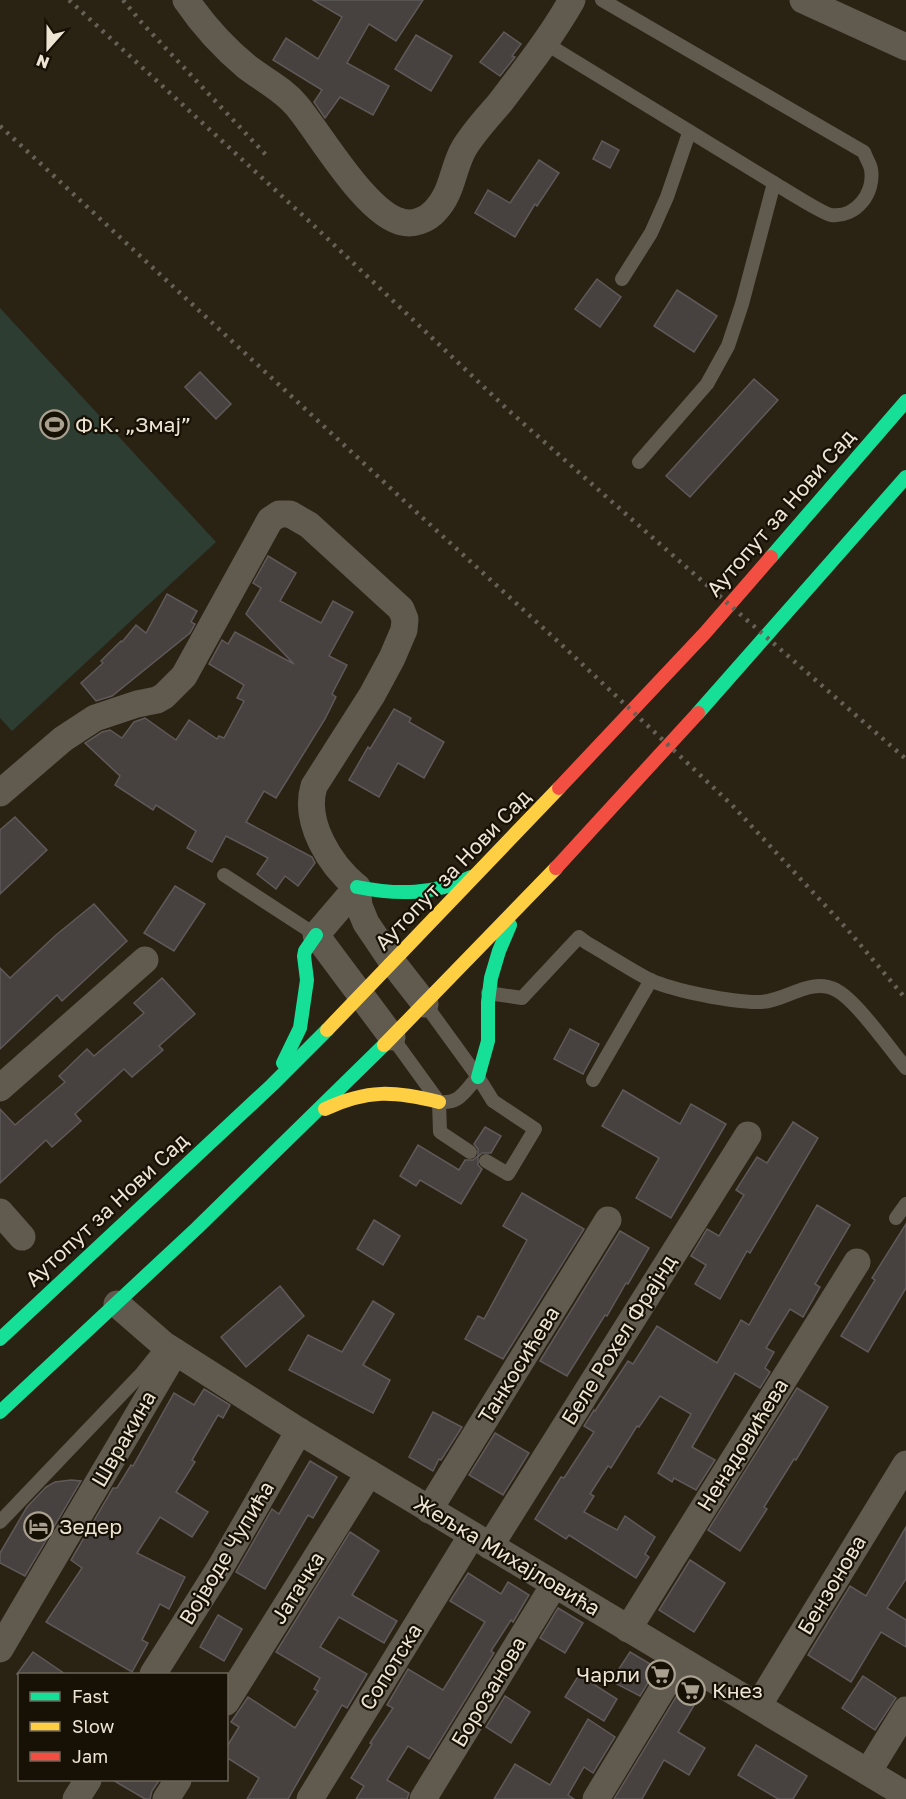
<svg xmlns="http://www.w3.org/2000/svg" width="906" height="1799" font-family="'Golos Text',sans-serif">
  <rect width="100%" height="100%" fill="#2a2213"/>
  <path fill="#2d3d32" d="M0 308 216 542 12 731 0 718Z"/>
  <g fill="#474140" stroke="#5f5a59" stroke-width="1.5">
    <path d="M313 0H423L396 41 369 24 347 63 389 86 373 115 340 97 325 118 314 102 322 90 273 60 286 38 318 59 342 17Z"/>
    <path d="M504 32 521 44 512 56 515 57 500 76 480 62Z"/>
    <path d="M416 35 452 56 431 91 395 69Z"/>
    <path d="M602 141 619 150 610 168 593 159Z"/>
    <path d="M539 160 559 173 537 206 535 204 515 237 475 213 488 190 510 203Z"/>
    <path d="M597 279 621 297 600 327 575 309Z"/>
    <path d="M677 290 717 316 694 352 654 326Z"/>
    <path d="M200 372 231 404 216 419 185 387Z"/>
    <path d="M754 379 778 400 690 497 666 476Z"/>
    <path d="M268 556 296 573 280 601 321 623 333 601 353 612 329 656 347 665 332 694 336 697 325 719 276 798 264 791 246 822 312 857 315 863 298 886 285 876 276 889 257 874 268 858 226 836 212 862 187 848 196 831 156 805 153 810 115 785 120 776 85 743 102 732 110 730 122 738 134 722 145 718 176 740 189 720 217 739 219 736 224 738 244 701 237 698 244 685 209 664 222 640 228 644 235 632 294 664 246 614 261 588 253 583Z"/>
    <path d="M167 594 197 611 191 622 195 624 190 633 112 696 96 701 81 683 103 663 101 661 121 641 122 642 136 625 146 633Z"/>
    <path d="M394 709 411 718 409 722 444 742 424 778 398 763 379 797 349 780 368 747 370 749Z"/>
    <path d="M15 817 47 850 0 894V830Z"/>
    <path d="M175 886 205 904 174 951 144 933Z"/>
    <path d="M94 904 127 941 62 1001 57 995 0 1049V968L10 978 56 935Z"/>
    <path d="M162 978 195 1014 159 1046 163 1050 132 1077 124 1069 75 1114 81 1121 52 1147 46 1140 0 1183V1109L15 1125 65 1082 59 1076 87 1049 94 1056 144 1013 134 1003Z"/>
    <path d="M570 1029 599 1044 583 1074 554 1059Z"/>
    <path d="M623 1090 680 1124 691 1104 726 1124 671 1218 636 1198 659 1158 602 1126Z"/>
    <path d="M793 1122 818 1138 750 1253 747 1251 720 1299 695 1284 706 1265 691 1256 707 1229 719 1236 744 1195 736 1190 757 1157 767 1163Z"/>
    <path d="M485 1127 501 1136 491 1153H482L478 1157V1165L482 1169 461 1204 420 1180 416 1186 400 1176 418 1145 459 1170 465 1160H473L478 1156V1149L474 1144Z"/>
    <path d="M522 1193 584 1229 503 1359 465 1339 478 1316 484 1319 527 1240 503 1226Z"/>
    <path d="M817 1205 850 1225 815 1284 820 1287 803 1317 790 1309 766 1348 774 1352 765 1368 770 1372 760 1388 735 1373 692 1447 715 1460 696 1490 674 1478 672 1482 658 1473 691 1414 660 1396 639 1427 637 1426 611 1468 608 1466 590 1494 594 1496 584 1512 617 1530 625 1516 655 1537 645 1554 649 1557 636 1578 569 1535 566 1539 535 1519 561 1477 564 1478 594 1432 584 1426 594 1410 595 1411 628 1361 633 1364 657 1326 717 1363 741 1320 749 1325Z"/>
    <path d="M374 1220 400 1236 383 1265 357 1249Z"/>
    <path d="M906 1224V1288L868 1352 841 1336 875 1280 872 1278Z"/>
    <path d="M620 1231 649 1248 628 1284 626 1283 607 1316 605 1315 567 1376 540 1361Z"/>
    <path d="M280 1286 304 1316 246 1367 221 1337Z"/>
    <path d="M373 1301 394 1314 363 1365 390 1380 373 1413 289 1370 308 1335 342 1352Z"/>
    <path d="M797 1388 828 1407 796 1460 794 1459 764 1507 767 1509 740 1551 708 1530Z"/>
    <path d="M204 1389 230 1405 223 1418 218 1415 192 1460 195 1462 176 1492 208 1512 192 1537 160 1517 137 1553 185 1577 169 1609 160 1604 142 1640 148 1643 132 1672 46 1622 82 1568 71 1560 113 1488H117L131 1465 133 1466 174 1393 194 1405Z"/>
    <path d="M433 1412 462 1427 441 1460 439 1459 433 1471 409 1457Z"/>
    <path d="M495 1433 529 1453 503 1495 469 1475Z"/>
    <path d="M310 1461 337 1477 313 1518 308 1515 265 1589 236 1572 272 1509 279 1514Z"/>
    <path d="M71 1480 81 1481 25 1576 0 1563V1553L27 1507 46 1487 55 1482Z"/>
    <path d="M906 1527V1579L887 1608 906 1620V1647L881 1632 851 1682 808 1655 850 1586 866 1596Z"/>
    <path d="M350 1532 379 1551 352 1595 397 1621 384 1643 339 1617 320 1647 367 1674 347 1708 342 1705 288 1799H247L259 1778 226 1757V1748L239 1727 231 1722 248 1697 295 1728 318 1691 314 1689 320 1678 276 1652Z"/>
    <path d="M690 1560 725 1583 694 1632 659 1610Z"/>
    <path d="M468 1573 501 1594 508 1582 529 1595 513 1622 511 1620 491 1651 494 1653 429 1759 408 1746 387 1780 409 1793 407 1799H356L364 1786 351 1778 372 1744 370 1743 393 1708 387 1705 408 1669 443 1690 485 1622 450 1601Z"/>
    <path d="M558 1608 583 1623 565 1653 540 1638Z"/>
    <path d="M218 1615 242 1629 224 1661 200 1647Z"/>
    <path d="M33 1652 65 1674H17Z"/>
    <path d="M630 1652 657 1668 640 1696 611 1681Z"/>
    <path d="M579 1675 617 1699 604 1721 565 1697Z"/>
    <path d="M863 1676 896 1698 875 1730 842 1708Z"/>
    <path d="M685 1682 702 1692 678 1732 705 1748 689 1775 664 1760 642 1799H614Z"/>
    <path d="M505 1696 530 1712 511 1743 486 1727Z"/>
    <path d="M588 1719 615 1737 593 1773 584 1767 568 1795 574 1799H494L515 1764 550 1785Z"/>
    <path d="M756 1745 807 1776 793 1799H778L738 1775Z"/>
    <path d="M111 1779H160L152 1791 150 1799H145Z"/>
  </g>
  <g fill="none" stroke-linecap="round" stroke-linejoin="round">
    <g stroke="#605a4f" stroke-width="14">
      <path d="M602 0 864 152C866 158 870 164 871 169 875 193 856 218 831 215 823 214 784 189 774 183"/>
      <path d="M545 43 774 183 742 304 728 346 707 384 639 462"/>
      <path d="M622 279 651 233 667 197 689 133"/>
      <path d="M224 875 316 935"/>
      <path d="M488 993 522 998 579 937 587 943C608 955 629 969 650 980 675 991 731 1002 757 1002 784 1003 810 976 836 990 856 1000 890 1049 906 1068"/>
      <path d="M392 1037 439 1102C461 1104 464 1091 478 1077L425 1004"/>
      <path d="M478 1077 493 1101 535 1129 508 1174 486 1161"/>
      <path d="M593 1080 651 980"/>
      <path d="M439 1102 440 1132 470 1152"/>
      <path d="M896 1218 906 1204"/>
      <path d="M0 1522 142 1373 159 1352 163 1344"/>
    </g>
    <g stroke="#605a4f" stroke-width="27">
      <path d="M186 0C203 25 224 48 247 67 264 80 283 89 297 106 321 135 366 214 402 222 413 225 427 220 435 211 452 194 452 171 463 150 472 134 487 118 499 104 525 70 551 37 572 0"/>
      <path d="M803 0 906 47"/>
      <path d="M0 793 63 739 95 718 137 704 157 700 164 696 184 676 270 520 279 514H290L309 525 401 609 405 619 404 630 392 658 372 695 314 786C303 822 330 865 357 887"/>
      <path d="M357 887 316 935 392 1037"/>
      <path d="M357 887 359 906 366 923 393 963 425 1004"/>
      <path d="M0 1088 145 960"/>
      <path d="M0 1212 22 1237"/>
      <path d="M117 1304 163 1344 299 1431 906 1795"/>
      <path d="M429 1510 608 1220"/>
      <path d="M490 1546 748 1135"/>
      <path d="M628 1629 857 1262"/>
      <path d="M0 1649 175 1352"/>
      <path d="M153 1674 220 1568 299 1431"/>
      <path d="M226 1702 369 1473"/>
      <path d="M758 1706 906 1464"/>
      <path d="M868 1772 906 1710"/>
      <path d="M76 1799 88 1780"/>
      <path d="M166 1799 178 1780"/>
      <path d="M310 1799 472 1535"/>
      <path d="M423 1799 554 1585"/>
      <path d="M596 1799 680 1660"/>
    </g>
    <g stroke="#16e098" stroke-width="14">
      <path d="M771 557 906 401"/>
      <path d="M698 713 906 477"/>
      <path d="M357 887C397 895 434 895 471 877"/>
      <path d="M283 1063 300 1028 307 980 304 956 305 951 316 935"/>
      <path d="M478 1077 488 1041V1002L491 978 499 951 510 925"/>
      <path d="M0 1339 272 1085 327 1030"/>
      <path d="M0 1412 197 1228 384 1045"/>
    </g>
    <g stroke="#ffcf43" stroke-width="14">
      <path d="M327 1030 559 788"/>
      <path d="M384 1045 556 868"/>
      <path d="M325 1109C368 1089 394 1091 439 1102"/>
    </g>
    <g stroke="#f24e42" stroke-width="14">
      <path d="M559 788 705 633 771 557"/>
      <path d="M556 868 698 713"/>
    </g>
    <g stroke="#666156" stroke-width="4.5" stroke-dasharray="3 6" stroke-linecap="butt">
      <path d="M69 0 310 222 507 409 653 538 906 759"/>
      <path d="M123 0 142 23 266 155"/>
      <path d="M0 126 413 509 564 647 732 805 847 929 906 999"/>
    </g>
  </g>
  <defs>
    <symbol id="stadium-ring" viewBox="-11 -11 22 22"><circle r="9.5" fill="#161005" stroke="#a9a090" stroke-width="1.5"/><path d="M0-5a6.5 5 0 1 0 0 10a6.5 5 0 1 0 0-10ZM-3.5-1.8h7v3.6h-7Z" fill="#a9a090"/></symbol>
    <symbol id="hotel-ring" viewBox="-11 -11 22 22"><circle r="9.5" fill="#161005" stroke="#a9a090" stroke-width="1.5"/><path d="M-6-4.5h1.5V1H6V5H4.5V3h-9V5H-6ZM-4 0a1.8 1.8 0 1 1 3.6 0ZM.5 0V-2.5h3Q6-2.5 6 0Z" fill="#a9a090"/></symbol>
    <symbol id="supermarket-ring" viewBox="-11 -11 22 22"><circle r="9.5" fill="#161005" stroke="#a9a090" stroke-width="1.5"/><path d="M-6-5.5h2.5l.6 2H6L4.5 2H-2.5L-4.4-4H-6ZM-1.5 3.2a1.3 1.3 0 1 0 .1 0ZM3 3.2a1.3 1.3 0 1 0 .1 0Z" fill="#a9a090"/></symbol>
  </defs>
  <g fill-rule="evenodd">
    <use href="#stadium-ring" x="38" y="408" width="33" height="33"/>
    <use href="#hotel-ring" x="22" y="1510" width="33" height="33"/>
    <use href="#supermarket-ring" x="644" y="1658" width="33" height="33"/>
    <use href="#supermarket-ring" x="674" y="1674" width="33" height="33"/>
  </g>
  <g text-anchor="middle" stroke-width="4.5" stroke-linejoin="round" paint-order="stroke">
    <g font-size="21" fill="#ede4d4" stroke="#161005" text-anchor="start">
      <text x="75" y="432">Ф.К. „Змај”</text>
      <text x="59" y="1534">Зедер</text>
      <text x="640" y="1682" text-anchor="end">Чарли</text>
      <text x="712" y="1698">Кнез</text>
    </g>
    <g font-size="21" fill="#ede4d4" stroke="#161005">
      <text transform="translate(781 513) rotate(-49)" y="7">Аутопут за Нови Сад</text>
      <text transform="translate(453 870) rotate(-46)" y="7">Аутопут за Нови Сад</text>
      <text transform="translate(107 1210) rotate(-43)" y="7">Аутопут за Нови Сад</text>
      <text transform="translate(619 1340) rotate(-58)" y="7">Беле Рохел Фрајнд</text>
      <text transform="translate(519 1365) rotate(-58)" y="7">Танкосићева</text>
      <text transform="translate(124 1439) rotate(-60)" y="7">Швракина</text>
      <text transform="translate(743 1445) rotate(-58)" y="7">Ненадовићева</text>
      <text transform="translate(227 1553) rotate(-59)" y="7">Војводе Чупића</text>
      <text transform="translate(507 1556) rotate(31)" y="7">Жељка Михајловића</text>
      <text transform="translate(832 1585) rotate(-59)" y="7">Бензонова</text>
      <text transform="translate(298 1588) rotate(-58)" y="7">Јатачка</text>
      <text transform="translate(391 1667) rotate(-58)" y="7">Сопотска</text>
      <text transform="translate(489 1692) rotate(-59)" y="7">Борозанова</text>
    </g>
  </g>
  <rect x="18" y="1673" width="210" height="108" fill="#161005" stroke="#6c6558" stroke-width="1.5"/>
  <rect x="30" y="1692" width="30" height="9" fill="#16e098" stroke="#6c6558" stroke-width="1.5"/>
  <text x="72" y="1703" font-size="18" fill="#ede4d4">Fast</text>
  <rect x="30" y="1722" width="30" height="9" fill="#ffcf43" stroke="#6c6558" stroke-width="1.5"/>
  <text x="72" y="1733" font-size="18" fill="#ede4d4">Slow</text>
  <rect x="30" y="1752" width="30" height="9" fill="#f24e42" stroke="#6c6558" stroke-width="1.5"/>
  <text x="72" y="1763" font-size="18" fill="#ede4d4">Jam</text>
  <g transform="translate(48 48) rotate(201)" stroke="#161005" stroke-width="4.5" paint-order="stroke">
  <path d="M0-4.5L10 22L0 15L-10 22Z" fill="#ede4d4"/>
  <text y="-9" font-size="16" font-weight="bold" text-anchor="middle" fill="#ede4d4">N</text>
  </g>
</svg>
